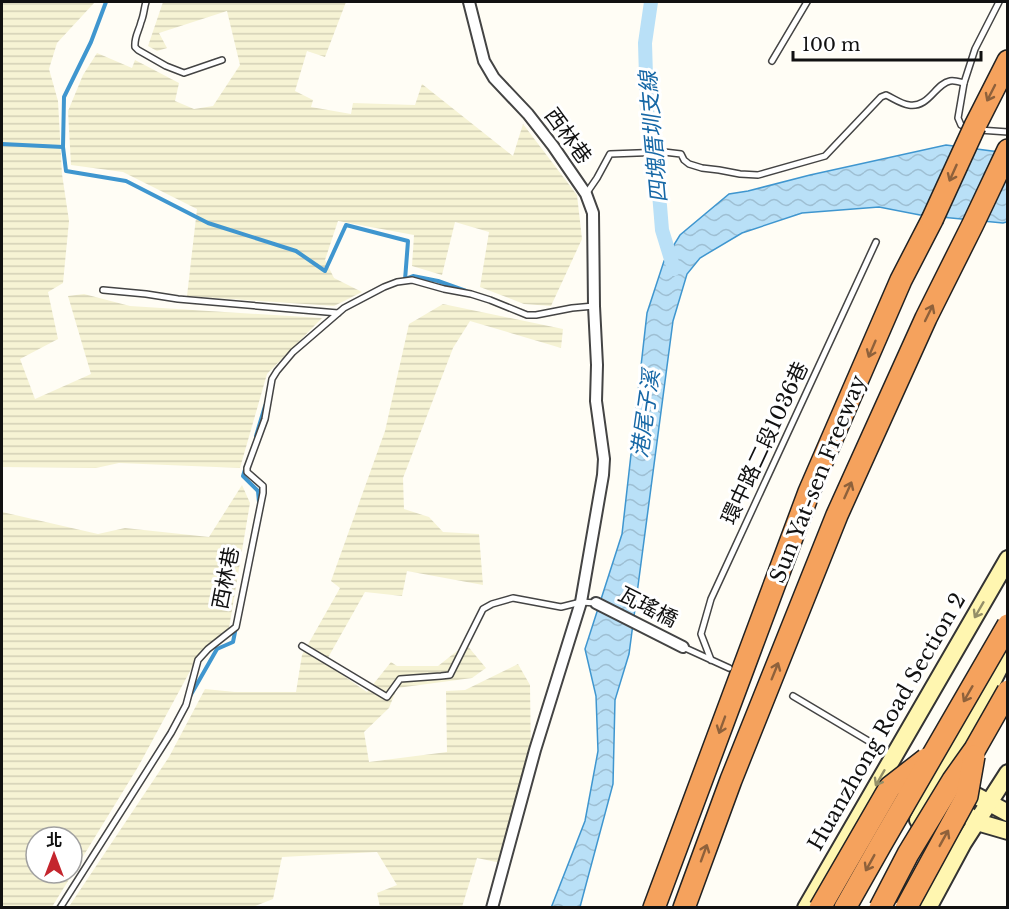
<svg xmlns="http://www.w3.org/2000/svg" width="1009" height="909" font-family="'Libre Baskerville','Noto Sans TC',serif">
  <defs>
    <pattern id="farmland-rules" width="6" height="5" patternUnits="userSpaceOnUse" patternTransform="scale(1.5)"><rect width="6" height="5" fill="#f6f3d4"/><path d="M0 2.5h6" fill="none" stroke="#d2cfb5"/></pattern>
    <pattern id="water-waves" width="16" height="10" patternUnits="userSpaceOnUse" patternTransform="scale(1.5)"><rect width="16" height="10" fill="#b9e0f7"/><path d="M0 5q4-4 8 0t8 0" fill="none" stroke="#9ebfd3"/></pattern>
  </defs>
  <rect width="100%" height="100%" fill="#fffdf5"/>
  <g fill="url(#farmland-rules)" fill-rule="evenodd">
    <path d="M2 2H95L57 43 49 69 58 101 62 174 69 221 63 283 48 292 58 339 20 359 35 399 91 374 68 296 84 294 130 306 322 318 267 374 240 468 119 463 96 468 2 467Z"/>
    <path d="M163 2H346L325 57 307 51 295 91 313 100 311 107 351 114 353 103 415 105 422 84 513 156 523 124 577 195 582 239 551 306 524 304 480 287 489 232 455 222 442 275 412 266 414 235 338 221 325 260 334 278 362 292 334 306 187 296 197 209 123 172 71 165 68 111 83 75 97 53 132 68 135 60 179 83 175 101 194 109 213 106 240 65 227 11 159 33 167 48 157 51 148 46Z"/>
    <path d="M443 304 563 329 561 348 470 321 453 348 403 478 404 509 429 517 443 532 479 534 483 585 407 571 402 596 365 592 325 663 367 692 391 662 397 666H438L466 644 486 668 472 678 397 688 389 708 364 732 369 762 447 752 446 691 465 690 518 664 530 685 531 761 501 863 477 858 462 907H380L377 893 397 885 377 852 282 857 273 899 253 907 68 908 169 757 205 689 235 692H296L302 655 340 588 331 581 385 431 409 324Z"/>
    <path d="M242 485 250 503 229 628 195 662 138 767 52 907 2 908V512L98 534 125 528 209 537ZM36 837H72V873H36Z"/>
  </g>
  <path fill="url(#water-waves)" stroke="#3f96cf" stroke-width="1.5" d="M946 145 1007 153V222L1003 223 920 215 879 207 802 213 742 233 700 258 687 274 673 321 629 654 615 700 613 784 580 907 551 908 585 821 598 751 596 696 585 649 622 534 647 313 664 261 680 235 729 194 748 191 810 175Z"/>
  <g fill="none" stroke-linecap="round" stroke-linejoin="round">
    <g stroke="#3f96cf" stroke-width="4">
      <path d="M106 2 91 42 64 97 63 147 66 171 126 181 208 223 296 251 325 271 346 225 408 241 405 280"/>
      <path d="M2 144 63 147"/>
      <path d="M405 279 413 276 438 281 466 291"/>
      <path d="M256 436 265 406"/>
      <path d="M246 466 243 476 258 491 259 502"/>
      <path d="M189 698 217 649 233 642 236 627"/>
    </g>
    <path stroke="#b9e0f7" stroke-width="14" d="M651 2 645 43 647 110 658 181 662 230 674 269"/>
    <defs>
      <g id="lane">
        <path d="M146 2C144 8 144 15 141 22 139 31 134 37 135 47L138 50 166 66 184 73 222 60"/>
        <path d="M772 61 807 2"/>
        <path d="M964 83 958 118 961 125 969 129"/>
        <path d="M979 130 1008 132"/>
        <path d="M586 194 597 178 610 154 664 152 681 154 684 160 689 164 702 168 719 170 740 174 758 175 825 156 881 97 886 95C893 98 901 104 909 105 929 108 935 84 950 81 954 80 960 82 964 83L975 49 999 2"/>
        <path d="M103 290 146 294 178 299 338 313"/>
        <path d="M302 646 387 697 400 679 441 676 450 675 483 609 492 604 513 598 561 607 581 602 596 603"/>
        <path d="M683 647 729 668"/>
        <path d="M711 660 701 634 711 599 876 242"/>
        <path d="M793 696 892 755"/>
        <path d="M60 908 171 733 186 705 198 660 208 649 236 627 263 493V486L247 472V468L265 419 272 379 277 371 293 352 344 308 384 287 397 282 412 280 444 289 471 294 490 300 527 315H536L572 308 594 306"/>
      </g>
      <g id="street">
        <path d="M469 2 484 61 494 78 528 114 553 146 586 194 593 213 594 306 597 365 596 401 604 459 603 475 581 602 535 750 492 908"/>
        <path d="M596 603 683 647"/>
      </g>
      <g id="secondary">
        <path d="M958 786 1008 813"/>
        <path d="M969 816 977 822 1008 831"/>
        <path d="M918 820 940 776 971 723 1008 651"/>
        <path d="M806 908 1008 559"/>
        <path d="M928 908 963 843 1008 773"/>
      </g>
      <g id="highway">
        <path d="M975 126 1008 61"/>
        <path d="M654 908 809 492 901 280 932 220"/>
        <path d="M684 908 731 780 837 515 926 318 973 224 1008 150"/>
      </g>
    </defs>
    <use href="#lane" stroke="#444" stroke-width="8"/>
    <use href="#street" stroke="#444" stroke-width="14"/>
    <use href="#secondary" stroke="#333" stroke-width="20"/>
    <use href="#highway" stroke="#222" stroke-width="24"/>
    <use href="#lane" stroke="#fff" stroke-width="5"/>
    <use href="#street" stroke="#fff" stroke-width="10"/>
    <use href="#secondary" stroke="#fff6b0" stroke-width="16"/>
    <use href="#highway" stroke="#f5a25d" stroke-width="21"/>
    <defs>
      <g id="highway-bridge">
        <path d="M932 220 975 126"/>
        <path d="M820 908 890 787 926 759"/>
        <path d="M845 908 880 846 1008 625"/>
        <path d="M880 908 908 854 953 780 975 749 1008 691"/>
        <path d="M906 908 967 796 974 756"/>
      </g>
    </defs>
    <use href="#highway-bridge" stroke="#222" stroke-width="24" stroke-linecap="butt"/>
    <use href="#highway-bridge" stroke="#f5a25d" stroke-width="21"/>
  </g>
  <defs><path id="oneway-shaft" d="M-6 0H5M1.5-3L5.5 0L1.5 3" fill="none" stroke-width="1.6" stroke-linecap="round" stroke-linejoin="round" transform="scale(1.5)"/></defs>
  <g stroke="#8e613b">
    <use href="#oneway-shaft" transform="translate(991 93) rotate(117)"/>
    <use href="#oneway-shaft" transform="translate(953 173) rotate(114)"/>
    <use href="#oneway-shaft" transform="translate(929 313) rotate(-64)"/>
    <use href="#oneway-shaft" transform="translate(872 349) rotate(113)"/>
    <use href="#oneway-shaft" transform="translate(848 490) rotate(-66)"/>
    <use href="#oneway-shaft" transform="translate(775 671) rotate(-68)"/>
    <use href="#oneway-shaft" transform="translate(968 694) rotate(120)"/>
    <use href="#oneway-shaft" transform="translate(722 725) rotate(110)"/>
    <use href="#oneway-shaft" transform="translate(944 838) rotate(-61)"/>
    <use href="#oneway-shaft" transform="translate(704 853) rotate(-70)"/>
    <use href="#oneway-shaft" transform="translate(870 863) rotate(119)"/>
  </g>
  <g stroke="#948f68">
    <use href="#oneway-shaft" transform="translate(979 610) rotate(120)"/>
    <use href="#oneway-shaft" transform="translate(880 778) rotate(120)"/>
  </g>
  <g text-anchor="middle" stroke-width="6" stroke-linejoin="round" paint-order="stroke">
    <g font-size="21" fill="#111" stroke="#fff">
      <text transform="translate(568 136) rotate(54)" y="7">西林巷</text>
      <text transform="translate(765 443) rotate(-65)" y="7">環中路二段1036巷</text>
      <text transform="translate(818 479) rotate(-68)" y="7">Sun Yat-sen Freeway</text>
      <text transform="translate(226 578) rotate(-79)" y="7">西林巷</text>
      <text transform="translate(648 607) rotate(27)" y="7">瓦瑤橋</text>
      <text transform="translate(887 722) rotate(-60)" y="7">Huanzhong Road Section 2</text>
    </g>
    <g font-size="22" font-style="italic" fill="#1768a6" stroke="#fff">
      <text transform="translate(653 137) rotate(-95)" y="8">四塊厝圳支線</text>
      <text transform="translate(645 414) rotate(-82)" y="8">港尾子溪</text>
    </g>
  </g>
  <rect width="1009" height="909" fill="none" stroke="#111111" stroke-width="6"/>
  <g transform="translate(54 855)"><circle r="28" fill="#ffffff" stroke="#a0a0a0" stroke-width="1.5"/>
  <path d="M0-4.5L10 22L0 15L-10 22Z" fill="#c4262e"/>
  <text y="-9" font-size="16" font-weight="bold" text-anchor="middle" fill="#111111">北</text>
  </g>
  <path d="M793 51v9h188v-9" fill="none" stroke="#111111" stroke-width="3"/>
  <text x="802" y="51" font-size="18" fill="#111111" stroke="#ffffff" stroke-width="4.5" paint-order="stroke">100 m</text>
</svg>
